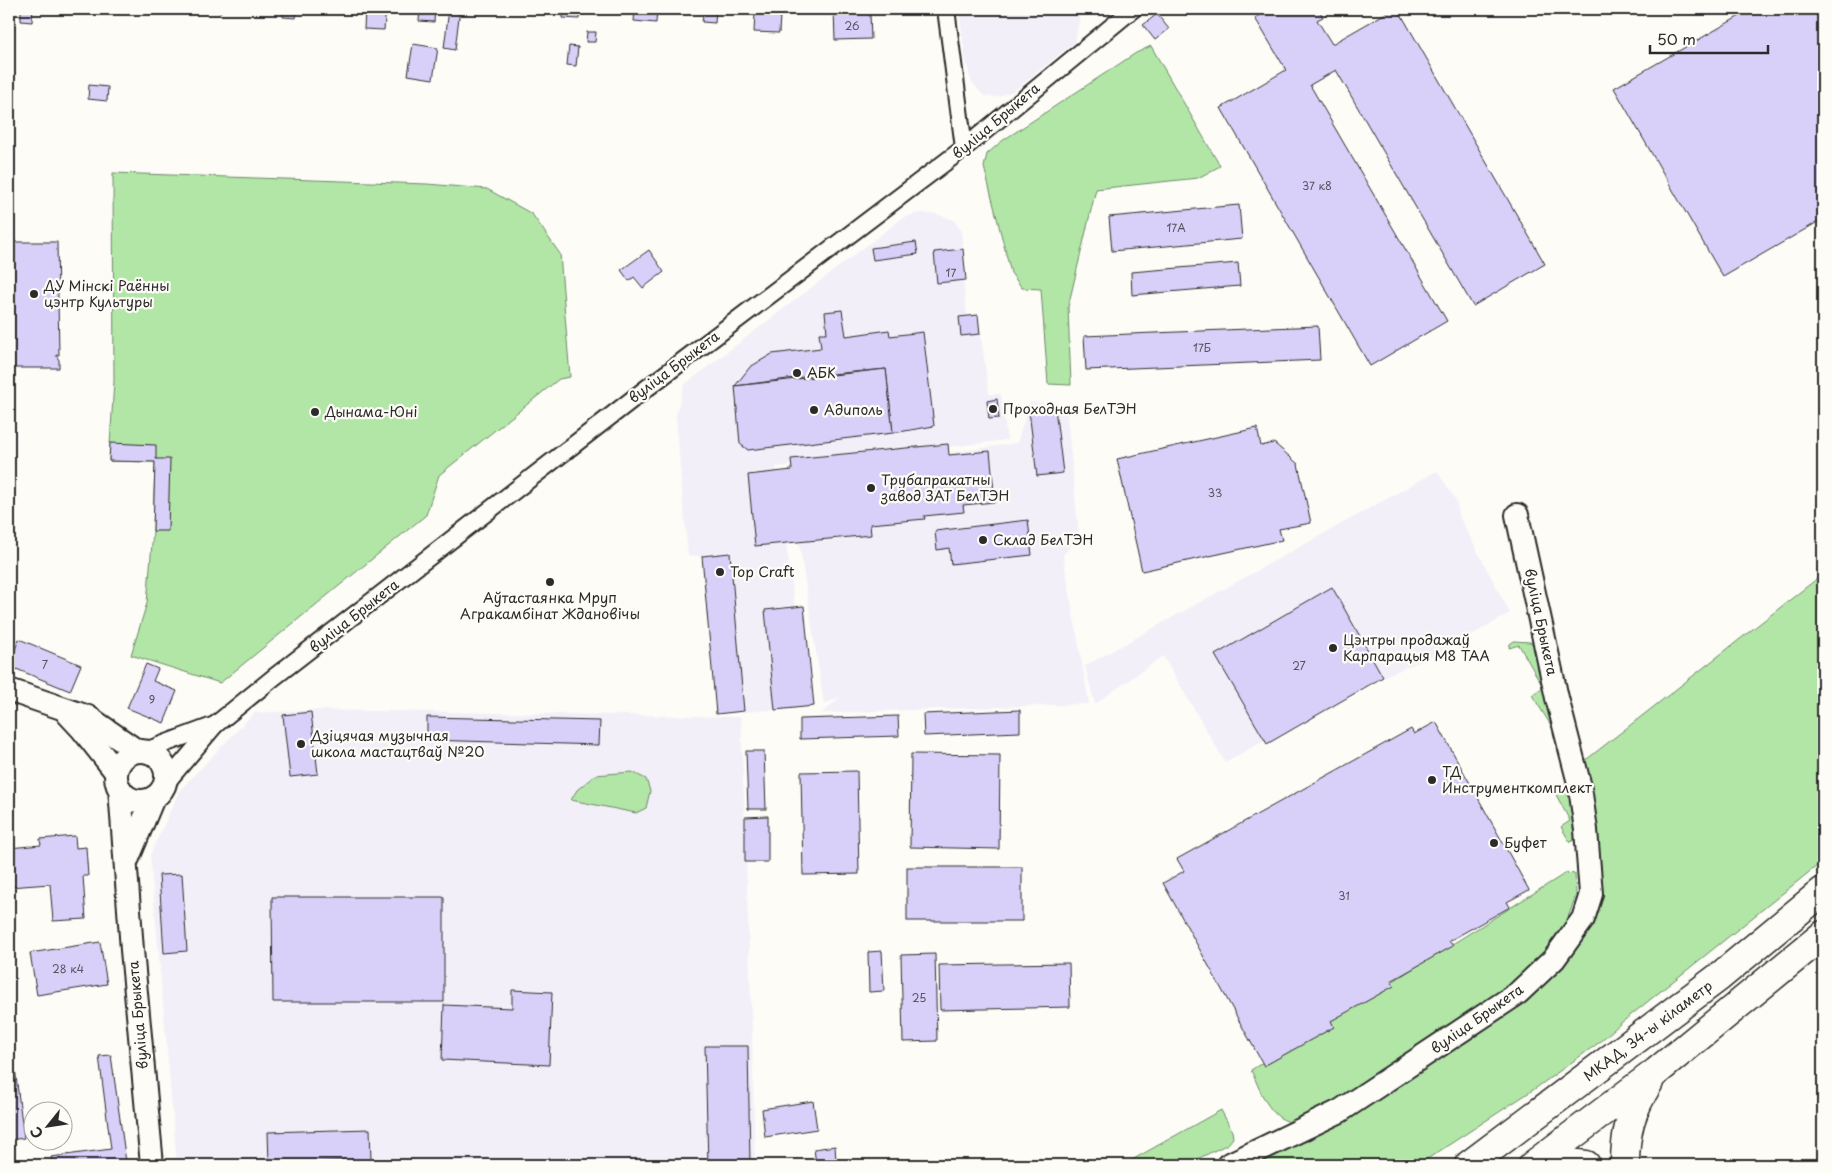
<svg xmlns="http://www.w3.org/2000/svg" width="1832" height="1174" font-family="'Playpen Sans',sans-serif">
  <rect width="100%" height="100%" fill="#fdfcf7"/>
  <filter id="ink" filterUnits="userSpaceOnUse"><feTurbulence type="fractalNoise" baseFrequency=".02" numOctaves="2"/><feDisplacementMap in="SourceGraphic" scale="10" xChannelSelector="R" yChannelSelector="G"/><feConvolveMatrix kernelMatrix="1 2 1 2 8 2 1 2 1" color-interpolation-filters="sRGB"/></filter>
  <g filter="url(#ink)">
    <g fill="#f2eff8">
      <path d="M959 9H1102L1080 15 1075 42 1015 90 998 97 984 96 971 81 965 57Z"/>
      <path d="M920 213 936 214 954 220 961 231 966 280 963 281 967 316 978 315 989 394H1001L1007 440 776 467 808 707 716 714 702 556H688L683 502 676 415 684 385 904 217Z"/>
      <path d="M1030 402 1066 405 1079 536 1063 555 1089 704 822 713 841 697 824 704 789 477 1017 443Z"/>
      <path d="M1437 471 1456 500 1460 518 1510 613 1444 651 1383 677 1225 762 1163 656 1095 704 1085 666Z"/>
      <path d="M317 710 741 717 752 1033 755 1165H177L150 855 180 790 254 713Z"/>
    </g>
    <g fill="#b2e6a7" stroke="#6e8869">
      <path d="M1151 46 1220 166 1198 178 1096 189 1068 307 1071 385 1048 384 1041 289 1022 288 1011 273 984 167 987 154 1002 141 1136 53Z"/>
      <path d="M113 173 427 184 487 189 532 214 560 254 570 377 559 379 439 475 426 515 220 683 131 655 147 603 153 531 155 462 109 461 114 381Z"/>
      <path d="M1823 574V861L1621 1023 1597 1044 1536 1088 1418 1165H1249L1514 1008 1559 972 1582 939V763Z"/>
      <path d="M1514 641 1530 642 1541 648 1558 722 1552 727 1532 695 1543 687 1519 645 1509 648 1510 644Z"/>
      <path d="M632 772 646 779 650 791 646 808 636 813 571 800 577 790 595 775Z"/>
      <path d="M1566 783 1568 784 1576 839 1570 842 1561 827 1570 821 1554 791Z"/>
      <path d="M1566 873 1575 874 1576 895 1566 923 1550 955 1508 992 1308 1121C1303 1122 1297 1123 1292 1122 1269 1120 1259 1087 1251 1070Z"/>
      <path d="M1221 1110 1232 1131 1233 1138 1228 1144 1185 1165H1123Z"/>
    </g>
    <g fill="#d8d0f9" stroke="#2b2b2b">
      <path d="M21 9H33L32 22 21 21Z"/>
      <path d="M40 9H56V11L40 10Z"/>
      <path d="M204 9H221V12L204 11Z"/>
      <path d="M283 9H297L296 18 283 17Z"/>
      <path d="M365 9H386L384 30 364 29Z"/>
      <path d="M420 9H435L434 22 419 21Z"/>
      <path d="M449 9H460L455 50 444 48Z"/>
      <path d="M563 9H580L579 19 563 18Z"/>
      <path d="M635 9H657L656 23 634 21Z"/>
      <path d="M704 9H716L715 23 702 22Z"/>
      <path d="M1068 9H1086L1069 14Z"/>
      <path d="M1271 9H1318L1323 17 1317 20 1332 44 1393 9H1398L1545 264 1473 306 1336 70 1310 85 1447 321 1370 366 1221 108 1286 70 1255 18Z"/>
      <path d="M1752 9H1823V219L1723 277 1614 88Z"/>
      <path d="M834 10H846V14L870 13 871 39 835 40Z"/>
      <path d="M755 14 780 15 779 33 754 32Z"/>
      <path d="M1157 14 1169 29 1155 40 1143 25Z"/>
      <path d="M587 32H596L595 42H586Z"/>
      <path d="M413 44 438 48 433 79 408 75Z"/>
      <path d="M569 46 578 47 576 66 567 65Z"/>
      <path d="M89 85 108 87 107 101 88 99Z"/>
      <path d="M1239 205 1242 239 1112 251 1109 217Z"/>
      <path d="M9 242H57L59 355H56L59 360V368H11V362L14 358 11 355V345H9Z"/>
      <path d="M916 242 918 254 873 260 871 248Z"/>
      <path d="M963 249 966 280 937 283 934 252Z"/>
      <path d="M649 250 664 272 643 288 634 277 629 281 621 270Z"/>
      <path d="M1238 263 1240 286 1132 295 1131 272Z"/>
      <path d="M842 310 846 336 889 330 890 336 923 332 934 426 893 433 886 369 810 376 735 386 750 367 772 354 821 348 819 333H827L825 312Z"/>
      <path d="M978 315 980 334 961 336 959 317Z"/>
      <path d="M1318 326 1320 360 1086 370 1084 336Z"/>
      <path d="M886 369 893 433 748 450 740 444 735 386Z"/>
      <path d="M997 399 999 418 989 419 987 401Z"/>
      <path d="M1055 408 1063 473 1037 476 1029 411Z"/>
      <path d="M1257 428 1261 446 1274 443 1298 464 1311 523 1279 529 1282 540 1142 571 1117 459Z"/>
      <path d="M110 443 156 445V459H170L168 531H153L155 462 109 461Z"/>
      <path d="M948 444 949 455 990 451 995 502 963 505 964 512 924 516 925 519 870 524 871 535 755 546 748 475 792 470 791 459Z"/>
      <path d="M1028 520 1032 555 951 564 949 548 937 550 935 531Z"/>
      <path d="M730 553 744 711 716 714 702 556Z"/>
      <path d="M1332 587 1383 677 1267 744 1215 655Z"/>
      <path d="M804 606 814 706 775 710 765 610Z"/>
      <path d="M19 639 81 665 70 691 9 666Z"/>
      <path d="M146 664 158 669 153 681 177 691 164 723 127 708Z"/>
      <path d="M1020 710V732L924 736 923 714Z"/>
      <path d="M311 712 318 774 290 777 283 715Z"/>
      <path d="M898 716 899 736 800 739V719Z"/>
      <path d="M427 717 600 721 599 745 427 740Z"/>
      <path d="M1436 722 1529 890 1507 902 1510 907 1449 941 1453 946 1391 981 1394 986 1331 1021 1334 1027 1264 1066 1163 883 1184 871 1177 859 1411 729 1414 734Z"/>
      <path d="M746 751H764L766 809H748Z"/>
      <path d="M911 754 1000 755 999 849 910 847Z"/>
      <path d="M857 771 859 874 803 875 801 772Z"/>
      <path d="M768 816V862H745V817Z"/>
      <path d="M75 836 76 848 86 847 88 876H83L86 919 53 921 50 884 9 887V848L41 845 40 839Z"/>
      <rect x="907" y="867" width="115" height="54"/>
      <path d="M182 874 187 951 164 953 159 875Z"/>
      <path d="M272 897H444V1002H273Z"/>
      <path d="M100 942 107 984 37 995 30 953Z"/>
      <path d="M882 951 884 991 869 992 868 952Z"/>
      <path d="M935 954 937 1041 903 1042 901 955Z"/>
      <path d="M1069 963 1070 1007 940 1010 939 965Z"/>
      <path d="M512 990 552 992 549 1065 442 1060 444 1005 512 1008Z"/>
      <path d="M705 1046H748L750 1165H708Z"/>
      <path d="M13 1053 24 1138 9 1140V1054Z"/>
      <path d="M111 1055 126 1162 113 1163V1161L81 1165H53L51 1157 111 1149 99 1056Z"/>
      <path d="M813 1101 817 1129 765 1137 762 1109Z"/>
      <path d="M370 1129 371 1160 269 1163 268 1132Z"/>
      <path d="M835 1146 836 1161 816 1164 814 1149Z"/>
    </g>
    <g fill="none" stroke-linecap="round" stroke-linejoin="round">
      <defs>
        <g id="street">
          <path d="M946 9 964 148"/>
          <path d="M145 751 215 725"/>
          <path d="M165 784 215 725 273 678 647 388 964 148 1133 9"/>
        </g>
        <g id="secondary">
          <path d="M9 690 88 717 137 751"/>
          <path d="M68 714 82 729 116 772"/>
          <circle cx="141" cy="776" r="25"/>
          <path d="M120 789 132 950 152 1165"/>
          <path d="M128 858 153 798"/>
          <path d="M1228 1165 1340 1111 1518 993 1554 959 1583 919 1591 894 1586 830 1580 787 1557 698 1517 515"/>
        </g>
        <g id="highway">
          <path d="M1538 1162H1560L1586 1165"/>
          <path d="M1469 1165 1719 977 1823 891"/>
          <path d="M1533 1165 1656 1072 1823 935"/>
          <path d="M1625 1165C1625 1131 1631 1111 1649 1082"/>
        </g>
      </defs>
      <use href="#street" stroke="#2b2b2b" stroke-width="20"/>
      <use href="#secondary" stroke="#2b2b2b" stroke-width="26"/>
      <use href="#highway" stroke="#2b2b2b" stroke-width="31"/>
      <use href="#street" stroke="#fdfcf7" stroke-width="16"/>
      <use href="#secondary" stroke="#fdfcf7" stroke-width="22"/>
      <use href="#highway" stroke="#fdfcf7" stroke-width="28"/>
    </g>
  </g>
  <g fill="#2b2b2b" stroke="#fdfcf7" stroke-width="2">
    <circle cx="34" cy="294" r="5"/>
    <circle cx="797" cy="373" r="5"/>
    <circle cx="993" cy="409" r="5"/>
    <circle cx="814" cy="410" r="5"/>
    <circle cx="315" cy="412" r="5"/>
    <circle cx="871" cy="488" r="5"/>
    <circle cx="983" cy="540" r="5"/>
    <circle cx="720" cy="572" r="5"/>
    <circle cx="550" cy="582" r="5"/>
    <circle cx="1333" cy="648" r="5"/>
    <circle cx="301" cy="744" r="5"/>
    <circle cx="1432" cy="780" r="5"/>
    <circle cx="1494" cy="843" r="5"/>
  </g>
  <g text-anchor="middle" stroke-width="4.5" stroke-linejoin="round" paint-order="stroke">
    <g font-size="11" fill="#56545e">
      <text x="852" y="30">26</text>
      <text x="1317" y="190">37 к8</text>
      <text x="1176" y="232">17А</text>
      <text x="951" y="277">17</text>
      <text x="1202" y="352">17Б</text>
      <text x="1215" y="497">33</text>
      <text x="45" y="669">7</text>
      <text x="1299" y="670">27</text>
      <text x="152" y="704">9</text>
      <text x="1344" y="900">31</text>
      <text x="68" y="973">28 к4</text>
      <text x="919" y="1002">25</text>
    </g>
    <g font-size="14" fill="#2b2b2b" stroke="#fdfcf7">
      <text transform="translate(996 121) rotate(-40)" y="5">вуліца Брыкета</text>
      <text transform="translate(674 367) rotate(-37)" y="5">вуліца Брыкета</text>
      <text transform="translate(354 616) rotate(-38)" y="5">вуліца Брыкета</text>
      <text transform="translate(1541 622) rotate(78)" y="5">вуліца Брыкета</text>
      <text transform="translate(138 1015) rotate(-95)" y="5">вуліца Брыкета</text>
      <text transform="translate(1477 1019) rotate(-35)" y="5">вуліца Брыкета</text>
      <text transform="translate(1648 1031) rotate(-37)" y="5">МКАД, 34-ы кіламетр</text>
    </g>
    <g font-size="14" fill="#2b2b2b" stroke="#fdfcf7" text-anchor="start">
      <text x="44" y="291">ДУ Мінскі Раённы<tspan x="44" dy="16">цэнтр Культуры</tspan></text>
      <text x="807" y="378">АБК</text>
      <text x="1003" y="414">Проходная БелТЭН</text>
      <text x="824" y="415">Адиполь</text>
      <text x="325" y="417">Дынама-Юні</text>
      <text x="881" y="485">Трубапракатны<tspan x="881" dy="16">завод ЗАТ БелТЭН</tspan></text>
      <text x="993" y="545">Склад БелТЭН</text>
      <text x="730" y="577">Top Craft</text>
      <text x="550" y="603" text-anchor="middle">Аўтастаянка Мруп<tspan x="550" dy="16">Агракамбінат Ждановічы</tspan></text>
      <text x="1343" y="645">Цэнтры продажаў<tspan x="1343" dy="16">Карпарацыя М8 ТАА</tspan></text>
      <text x="311" y="741">Дзіцячая музычная<tspan x="311" dy="16">школа мастацтваў №20</tspan></text>
      <text x="1442" y="777">ТД<tspan x="1442" dy="16">Инструменткомплект</tspan></text>
      <text x="1504" y="848">Буфет</text>
    </g>
  </g>
  <rect width="1832" height="1174" fill="none" stroke="#fdfcf7" stroke-width="30"/>
  <rect x="15" y="15" width="1802" height="1144" fill="none" stroke="#2b2b2b" stroke-width="2" filter="url(#ink)"/>
  <g transform="translate(48 1126) rotate(240)"><circle r="24" fill="#fdfcf7" stroke="#a9a8a5"/>
  <path d="M0-4L9 19L0 12L-9 19Z" fill="#2b2b2b"/>
  <text y="-8" font-size="14" font-weight="bold" text-anchor="middle" fill="#2b2b2b">С</text>
  </g>
  <path d="M1650 45v8h118v-8" fill="none" stroke="#2b2b2b" stroke-width="2.5"/>
  <text x="1657" y="45" font-size="15" fill="#2b2b2b" stroke="#fdfcf7" stroke-width="4" paint-order="stroke">50 m</text>
</svg>
